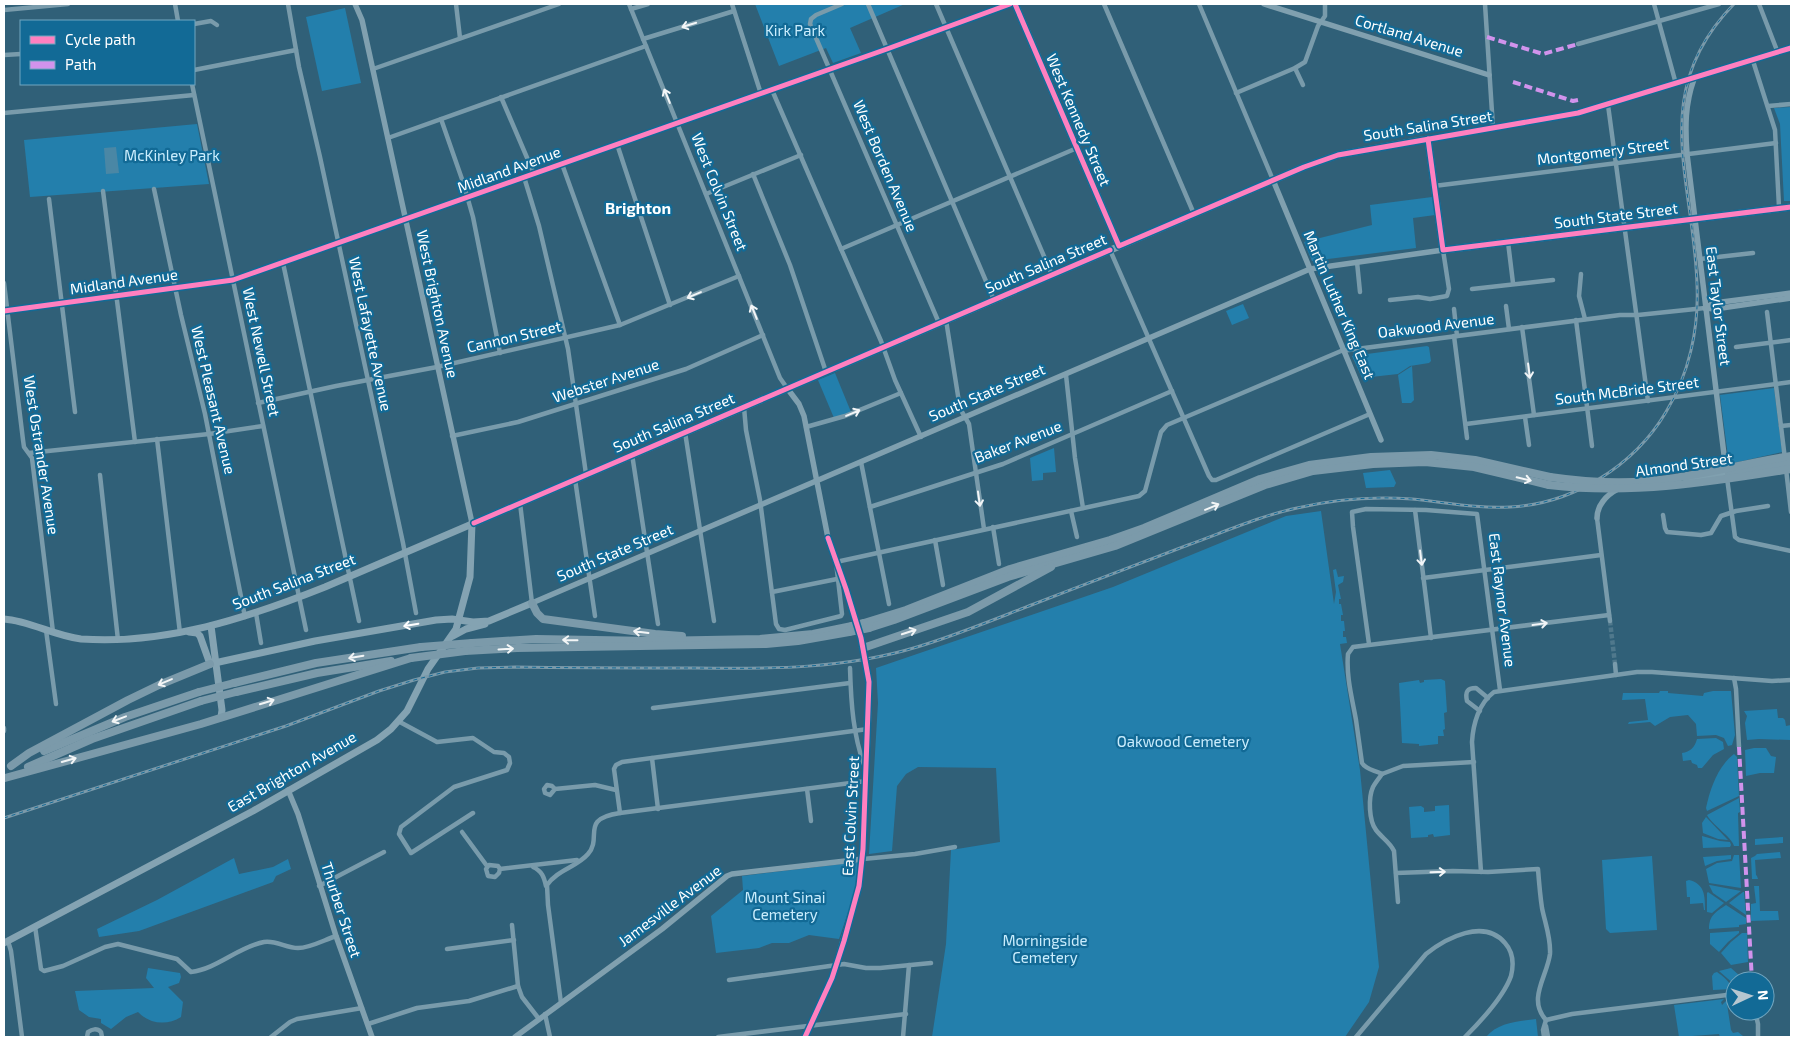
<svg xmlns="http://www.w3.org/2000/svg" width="1795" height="1041" font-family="'Exo 2',sans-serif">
  <rect width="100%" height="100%" fill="#306078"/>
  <g fill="#237fac">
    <path d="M755 4H905L850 28 861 53 833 63 826 48 779 66Z"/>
    <path d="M345 8 361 83 322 91 306 17Z"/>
    <path d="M1791 107V201H1784L1780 124 1774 108Z"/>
    <path d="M197 124 209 184 30 197 24 140Z"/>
    <path d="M1432 197 1435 215 1413 218 1416 248 1312 261 1304 242 1372 225 1370 205Z"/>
    <path d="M1243 304 1249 318 1232 325 1226 311Z"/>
    <path d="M1427 346 1429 347 1431 361 1429 363 1410 366 1398 374 1362 378 1352 356Z"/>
    <path d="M1412 366 1414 400 1411 403H1402L1398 375Z"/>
    <path d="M835 373 851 412 834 418 818 380Z"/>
    <path d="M1774 388 1782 452 1729 464 1720 395Z"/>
    <path d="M1054 448 1056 472 1043 473V480L1032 481 1030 458Z"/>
    <path d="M1390 470 1396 483 1394 487 1366 488 1363 473Z"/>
    <path d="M1321 511 1334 604 1336 592 1333 570 1336 569 1338 577 1344 576 1343 582 1338 585 1341 599H1339V604H1341L1343 615H1341V621H1344L1345 631H1343V637H1346L1347 643 1340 644 1360 770 1379 967 1369 1002 1345 1037H932L946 944 951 850 1000 842 996 768 918 767 906 774 897 786 892 851 869 854 878 703 876 668 1113 587 1286 516Z"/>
    <path d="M1441 679 1445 681 1447 712 1444 713 1445 729 1443 730 1444 736H1438V744L1419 746V744L1402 743 1399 683 1419 680 1420 683 1424 682V680Z"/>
    <path d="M1660 691H1668V693L1703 696 1704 693 1713 691H1731L1735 735 1732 745 1728 746 1724 738 1716 735 1697 736 1696 724 1688 715 1670 717 1655 726 1650 722 1628 724 1629 722 1648 720 1645 699 1622 700 1623 693H1659Z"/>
    <path d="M1777 709 1778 718H1783L1785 720 1786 726 1791 725V740L1759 739 1747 740 1745 723 1747 716 1744 711Z"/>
    <path d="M1716 738 1723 742 1724 749 1713 755 1702 768H1698L1697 765 1692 763 1691 760 1683 761 1682 753C1690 752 1695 747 1697 739Z"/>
    <path d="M1754 748H1766L1771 756 1776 757 1774 773H1760L1746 776 1745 750Z"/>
    <path d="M1734 754 1737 757 1739 796 1707 811 1706 808C1710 789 1718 766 1734 754Z"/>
    <path d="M1739 798 1740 812 1738 813 1739 846H1734C1732 837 1712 825 1707 815Z"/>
    <path d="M1449 805 1450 835 1434 837 1433 834 1428 835V837L1411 838 1409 807 1421 806 1424 808V812L1435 811V806Z"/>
    <path d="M1706 817 1728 840 1718 839 1703 833 1702 823Z"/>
    <path d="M1702 836 1720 841 1730 842 1731 845 1730 847 1703 848Z"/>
    <path d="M1783 837V843L1755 845V839Z"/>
    <path d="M1780 852 1781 858 1755 860 1756 875 1757 876 1758 879H1752L1751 858 1755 856 1757 854Z"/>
    <path d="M1731 855V859L1717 861 1705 866 1703 857Z"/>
    <path d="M1734 855H1739L1741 888 1709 883 1706 869 1717 863 1732 861Z"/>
    <path d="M1652 856 1657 930 1610 933 1606 929 1602 860Z"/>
    <path d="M234 858 239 874 273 867 288 859 291 869 276 876 273 882 139 931 99 937 97 929 157 900Z"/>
    <path d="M859 862 857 886 839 939 809 935 789 943H772L759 948 716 953 711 916 743 890 742 876Z"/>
    <path d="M1689 880C1705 884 1705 896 1705 910H1704L1703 903 1690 904V897H1687L1686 881Z"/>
    <path d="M1709 885H1710L1741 891 1726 902 1713 893Z"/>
    <path d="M1754 886H1759L1760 911H1778L1779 920 1751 921V904L1756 903Z"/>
    <path d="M1708 892 1724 903 1712 913 1707 912V893Z"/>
    <path d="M1743 892H1744L1746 915 1729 903Z"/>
    <path d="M1726 905 1746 918V924L1739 925V927L1709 929C1709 915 1716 912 1726 905Z"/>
    <path d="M1739 931V933L1728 942 1719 952 1710 944V933Z"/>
    <path d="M1742 933H1747L1748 962 1731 965 1721 953 1731 942Z"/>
    <path d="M148 968 180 973 181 977 179 983 168 987 183 1002 181 1017C167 1026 149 1024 138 1012L126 1017 111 1029 101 1023V1019L89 1017 79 1010 75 991 154 988 146 978Z"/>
    <path d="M1731 968 1740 976 1738 981H1735V985L1719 971Z"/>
    <path d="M1714 973 1717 972C1723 976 1731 983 1732 989L1713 990 1712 976Z"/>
    <path d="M1735 998V1002L1727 1004 1731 1030 1733 1033 1738 1032 1743 1036H1751L1752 1037H1720L1719 1034 1679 1037 1674 1005 1724 999 1721 1002 1722 1005 1728 999Z"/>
    <path d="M1536 1019 1538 1037H1486C1498 1022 1519 1021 1536 1019Z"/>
  </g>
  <path fill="#4a87a5" d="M116 147 119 173 106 174 104 148Z"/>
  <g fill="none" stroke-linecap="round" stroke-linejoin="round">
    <path stroke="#4f788c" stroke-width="4.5" stroke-dasharray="4.5 2" stroke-linecap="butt" d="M1610 621 1615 664"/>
    <g stroke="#799bab" stroke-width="4.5">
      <path d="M175 4 178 21"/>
      <path d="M288 4 299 67 320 157 403 543 416 613"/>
      <path d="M456 4 460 38"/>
      <path d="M629 4 780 378 787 388"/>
      <path d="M732 4 761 94"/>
      <path d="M842 4 816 15 811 19 810 24 939 323"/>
      <path d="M868 4 994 300"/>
      <path d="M936 4 1052 275"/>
      <path d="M1104 4 1194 214"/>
      <path d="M1199 4 1273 180"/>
      <path d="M1485 4 1493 128"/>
      <path d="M1654 4 1676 84"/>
      <path d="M1759 4 1778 53"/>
      <path d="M631 9 648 4"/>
      <path d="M4 10 68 4"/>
      <path d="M194 24 211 21 217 25"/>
      <path d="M643 39 734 11"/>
      <path d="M1578 44 1719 4"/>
      <path d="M4 55 21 54"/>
      <path d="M1753 61 1775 130 1779 207"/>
      <path d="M1295 68 1303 85"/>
      <path d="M373 69 559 4"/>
      <path d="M194 70 296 50"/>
      <path d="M192 84 306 630"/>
      <path d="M772 90 881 341 895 380 921 437"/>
      <path d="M1236 93 1295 68 1305 62 1318 26 1325 16V4"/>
      <path d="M501 97 534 174"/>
      <path d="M1608 105 1648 401"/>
      <path d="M1768 106 1791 104"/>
      <path d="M4 113 194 95"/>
      <path d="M441 119 463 182 473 217 500 353"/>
      <path d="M388 138 646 46"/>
      <path d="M617 144 670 305"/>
      <path d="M562 164 620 325"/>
      <path d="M753 174 790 265 826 372"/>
      <path d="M524 177 539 226 568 349 586 474"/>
      <path d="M1434 186 1776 143"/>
      <path d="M154 189 181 315 205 414 245 617"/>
      <path d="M103 191 135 442"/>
      <path d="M706 194 801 155"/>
      <path d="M49 199 75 412"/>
      <path d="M1508 242 1513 283"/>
      <path d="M841 249 1077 148"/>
      <path d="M1110 250 1209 476 1212 480H1216L1370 414"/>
      <path d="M1700 259 1753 253"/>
      <path d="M1357 262 1360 292"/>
      <path d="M283 263 359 621"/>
      <path d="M1581 274 1579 296 1585 319"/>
      <path d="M4 283 23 440 24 447 32 458 53 632"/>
      <path d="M1472 289 1553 280"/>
      <path d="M1390 300 1418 297 1430 299 1447 296 1449 289 1443 250"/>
      <path d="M1506 306 1509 329"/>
      <path d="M1454 309 1457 336"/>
      <path d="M1767 312 1785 459"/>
      <path d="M946 320 959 402 962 412 969 424 984 529"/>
      <path d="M1576 320 1592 446"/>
      <path d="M1522 327 1534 415"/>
      <path d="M1454 336 1467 438"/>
      <path d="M1736 347 1791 340"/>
      <path d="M1066 375 1075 458 1083 508"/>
      <path d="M258 403 336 386 437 367 620 325 739 276"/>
      <path d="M744 407 746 430 760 500 776 624 779 629 785 630 841 616 842 614 836 562 1139 496 1145 491 1161 432 1167 425 1341 351 1620 315H1638L1705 308"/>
      <path d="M1525 417 1529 445"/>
      <path d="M1466 424 1791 382"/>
      <path d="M1781 426 1791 425"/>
      <path d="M806 427 845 416 901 393"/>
      <path d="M685 432 714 621"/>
      <path d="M452 436 518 422 686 369 763 335"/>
      <path d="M157 439 180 633"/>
      <path d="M29 453 209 434 263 426"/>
      <path d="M632 454 658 624"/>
      <path d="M861 462 889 604"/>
      <path d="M1786 469 1791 512"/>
      <path d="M100 475 118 640"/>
      <path d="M1727 478 1735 537 1739 540 1791 551"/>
      <path d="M575 479 595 616"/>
      <path d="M520 503 532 603"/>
      <path d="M870 507 1003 464 1172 391"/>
      <path d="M1415 510 1431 638"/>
      <path d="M1071 511 1077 537"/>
      <path d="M1663 515 1665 528 1667 532 1701 535 1711 533 1721 516 1736 511 1768 506"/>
      <path d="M1597 518 1610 621"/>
      <path d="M993 527 999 564"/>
      <path d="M935 540 943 585"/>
      <path d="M1423 578 1601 555"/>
      <path d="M772 592 837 579"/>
      <path d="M256 613 261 643"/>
      <path d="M46 630 56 704"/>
      <path d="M1369 644 1353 527 1352 512 1366 509 1426 510 1477 514 1500 690"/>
      <path d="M1615 664 1616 675"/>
      <path d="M850 668C851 703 853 737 866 770"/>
      <path d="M1734 678 1736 689 1739 747"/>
      <path d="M653 708 850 683"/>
      <path d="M1480 711 1467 701C1465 692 1467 688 1476 688L1488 698"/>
      <path d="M398 721 437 742 473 738 494 752 504 753 509 757 510 763 507 770 454 787 401 827 399 834 411 853 473 813"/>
      <path d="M4 728V731"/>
      <path d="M652 758 658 809"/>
      <path d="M1382 774C1375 770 1366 770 1362 763 1360 749 1358 734 1356 720 1352 698 1346 676 1348 654L1353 647 1609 615"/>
      <path d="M1382 774C1379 778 1375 783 1373 787 1368 798 1369 821 1376 830 1382 838 1390 842 1394 851L1398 902"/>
      <path d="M1382 774 1403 766 1474 762"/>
      <path d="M555 789 550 795 545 793 544 789 547 785 552 786 555 789 595 785 616 790"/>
      <path d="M807 789 811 821"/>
      <path d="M620 813 614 769 616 765 622 762 868 729"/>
      <path d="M462 832 487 866"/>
      <path d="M863 859 915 854 955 847"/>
      <path d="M533 867C542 871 544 877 546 886"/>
      <path d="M500 869 499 873 495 877 488 876 486 869 489 865 498 866 500 869 577 860"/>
      <path d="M1481 872 1472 742C1473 724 1479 703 1494 692L1637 672H1652L1772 681 1791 680"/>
      <path d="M1396 873 1453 871 1488 872 1538 869C1539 882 1540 895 1542 908 1545 923 1551 938 1550 954 1547 977 1527 999 1546 1020"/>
      <path d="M319 886 384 852"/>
      <path d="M512 925 518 986 522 997 539 1019"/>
      <path d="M35 926 41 969 44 971 63 966 105 947 118 944 177 959 191 972C217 969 238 947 264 942 276 940 286 948 298 948 310 948 324 940 336 936"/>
      <path d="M8 941 11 951 22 1037"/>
      <path d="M447 949 514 940"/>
      <path d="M729 980 844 964 866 968H880L931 963"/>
      <path d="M561 1003 548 905 547 885C557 870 577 867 588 854 603 837 579 819 620 813L866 781"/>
      <path d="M1755 1011 1758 1024V1037"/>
      <path d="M545 1014 550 1037"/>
      <path d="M1546 1020 1572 1014 1735 994"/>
      <path d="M368 1024 417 1008 469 1001 518 986"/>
      <path d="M1546 1026 1548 1037"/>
      <path d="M87 1037 88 1032C92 1029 97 1028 101 1032L102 1037"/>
      <path d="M271 1037 290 1022 297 1019 362 1008"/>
      <path d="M718 1037 906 1014"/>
      <path d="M903 1037 909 965"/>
      <path d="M1356 1037 1426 954C1446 938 1484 918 1505 943 1513 952 1514 964 1511 976 1504 996 1480 1022 1465 1037"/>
      <path d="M1544 1037 1543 1030 1546 1020"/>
    </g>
    <g stroke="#80a0af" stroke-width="5.5">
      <path d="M355 4 362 20 472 523"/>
      <path d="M1264 4 1489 75"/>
      <path d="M1694 79C1685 104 1685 127 1687 154L1726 471"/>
      <path d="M1428 139 1578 113 1791 48"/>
      <path d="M1273 180 1381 440"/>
      <path d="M1705 308 1714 303 1791 293"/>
      <path d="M1705 308 1715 309 1791 298"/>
      <path d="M4 311 233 280 887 49 1010 4"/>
      <path d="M787 388 799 404 804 416 828 538 846 589 861 638 869 682V706L863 849 859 886 832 978 805 1037"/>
      <path d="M1686 481 1729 472"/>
      <path d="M1597 518C1597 506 1606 495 1618 489"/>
      <path d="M532 603 1310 269 1443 250"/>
      <path d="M288 790 298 814 336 936 372 1037"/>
      <path d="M515 1037 662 929 727 876 732 874 863 859"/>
    </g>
    <g stroke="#84a3b2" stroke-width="7">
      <path d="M1015 4 1119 246"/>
      <path d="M4 619C30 621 55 636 81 639 166 645 247 618 325 587L1304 167 1338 155 1428 139 1443 250 1791 207"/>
      <path d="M211 626 222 710 221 717"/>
      <path d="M189 632 197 633 200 636 210 664"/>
      <path d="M453 636 466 629 485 624"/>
      <path d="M210 664 315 641 436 620 452 619 473 622 489 621 532 603"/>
      <path d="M4 943 253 811 377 740 391 729 407 711 428 669 456 629 470 577 472 523"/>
    </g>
    <g stroke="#7b9aaa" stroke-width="8">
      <path d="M532 603 537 613 543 619 655 634 682 636"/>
      <path d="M864 623 906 610 1010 569 1110 540 1144 528 1260 479 1309 465 1371 457 1431 455 1475 460 1550 477"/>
      <path d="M869 628 894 620 1008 577 1115 546 1265 485 1313 471 1373 464 1425 462 1474 467 1549 485"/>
      <path d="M472 643 536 639 653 641 760 639 813 634 852 626"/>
      <path d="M863 648 968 612 1051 567"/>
      <path d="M465 651 517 648 766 644 798 641 849 632"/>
      <path d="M234 683 316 663 421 647"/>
      <path d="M236 692 317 673 391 661"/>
      <path d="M44 751 125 717 199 692"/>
      <path d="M11 766 29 753 128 700 159 685 210 664"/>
      <path d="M28 767 92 739 201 701"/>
      <path d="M5 778 201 724 411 658"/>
    </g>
    <defs>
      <path id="rail" d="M4 818 286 726 379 691 414 680 445 672 478 668 515 667C576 668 636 668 697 668 771 669 845 669 917 647 957 635 995 619 1034 604 1085 584 1136 565 1188 545 1224 532 1260 516 1297 508 1335 499 1373 496 1412 499 1444 502 1477 509 1510 507 1573 504 1634 466 1666 412 1689 374 1699 329 1697 285 1694 179 1647 93 1734 4"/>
    </defs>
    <use href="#rail" stroke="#7b9aaa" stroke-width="3"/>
    <use href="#rail" stroke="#126a96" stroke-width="1" stroke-dasharray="4" stroke-linecap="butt"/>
    <g stroke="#7b9aaa" stroke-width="8">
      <path d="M1729 474 1791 462"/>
      <path d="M1550 477C1584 482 1616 484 1650 481 1698 477 1744 463 1791 456"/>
      <path d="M1549 485C1631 495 1710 482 1791 469"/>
      <path d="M852 626 864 623"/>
      <path d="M849 632 869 628"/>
      <path d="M421 647 472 643"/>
      <path d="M411 658 465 651"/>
      <path d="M199 692 234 683"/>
      <path d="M201 701 236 692"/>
    </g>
    <g stroke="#d193ec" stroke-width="4" stroke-dasharray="8 4" stroke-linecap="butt">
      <path d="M1487 37 1543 54 1578 44"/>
      <path d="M1513 82 1573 101 1578 100"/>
      <path d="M1739 747 1752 981"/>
    </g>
    <defs>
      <g id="cycleway">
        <path d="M1015 4 1119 246 1304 167 1338 155 1578 113 1791 48"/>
        <path d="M1428 139 1443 250 1791 207"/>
        <path d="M4 311 233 280 887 49 1010 4"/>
        <path d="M474 523 1110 250"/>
        <path d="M805 1037 832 978 844 941 859 886 863 849 869 682 861 638 846 589 828 538"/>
      </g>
    </defs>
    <use href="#cycleway" stroke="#126a96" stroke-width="8"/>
    <use href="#cycleway" stroke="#ff80c0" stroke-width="5"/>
  </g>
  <defs><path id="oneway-shaft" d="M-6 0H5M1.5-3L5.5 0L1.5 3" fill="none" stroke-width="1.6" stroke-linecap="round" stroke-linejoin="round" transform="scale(1.25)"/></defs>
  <g stroke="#f2f5f7">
    <use href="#oneway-shaft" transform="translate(689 25) rotate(163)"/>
    <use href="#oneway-shaft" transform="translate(667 96) rotate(-112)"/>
    <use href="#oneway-shaft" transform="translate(694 295) rotate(157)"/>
    <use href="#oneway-shaft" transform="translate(754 312) rotate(-112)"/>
    <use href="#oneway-shaft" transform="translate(1529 371) rotate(83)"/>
    <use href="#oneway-shaft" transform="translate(853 413) rotate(-23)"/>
    <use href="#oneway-shaft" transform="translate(979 499) rotate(82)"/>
    <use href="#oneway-shaft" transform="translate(1421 558) rotate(83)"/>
    <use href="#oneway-shaft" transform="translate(1540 624) rotate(-8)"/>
    <use href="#oneway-shaft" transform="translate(1438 872) rotate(-2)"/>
  </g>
  <g stroke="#f2f5f6">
    <use href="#oneway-shaft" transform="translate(1524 479) rotate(13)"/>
    <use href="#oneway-shaft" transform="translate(1212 507) rotate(-23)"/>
    <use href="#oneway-shaft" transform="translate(641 632) rotate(-173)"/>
    <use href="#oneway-shaft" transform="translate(909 632) rotate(-18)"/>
    <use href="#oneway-shaft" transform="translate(570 640) rotate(-179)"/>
    <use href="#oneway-shaft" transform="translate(506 649) rotate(-3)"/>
    <use href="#oneway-shaft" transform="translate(356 657) rotate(170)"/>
    <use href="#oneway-shaft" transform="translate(165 682) rotate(157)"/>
    <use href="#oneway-shaft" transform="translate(267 702) rotate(-17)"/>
    <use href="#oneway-shaft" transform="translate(119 719) rotate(159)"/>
    <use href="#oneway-shaft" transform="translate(69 760) rotate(-16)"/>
  </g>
  <use stroke="#fff" href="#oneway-shaft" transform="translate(411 625) rotate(170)"/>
  <g text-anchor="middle" stroke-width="4.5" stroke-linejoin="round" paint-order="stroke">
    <g font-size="15" fill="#caedfd" stroke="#126a96">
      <text x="795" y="36">Kirk Park</text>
      <text x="172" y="161">McKinley Park</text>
      <text x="1183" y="747">Oakwood Cemetery</text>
      <text x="785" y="903">Mount Sinai<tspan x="785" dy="17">Cemetery</tspan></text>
      <text x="1045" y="946">Morningside<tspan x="1045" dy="17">Cemetery</tspan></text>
    </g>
    <g font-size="15" fill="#fff" stroke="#126a96">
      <text transform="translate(1409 36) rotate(17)" y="5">Cortland Avenue</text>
      <text transform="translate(1078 120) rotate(67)" y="5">West Kennedy Street</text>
      <text transform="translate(1428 126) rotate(-9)" y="5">South Salina Street</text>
      <text transform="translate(1603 152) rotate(-7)" y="5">Montgomery Street</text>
      <text transform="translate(885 166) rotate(67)" y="5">West Borden Avenue</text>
      <text transform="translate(509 170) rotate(-20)" y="5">Midland Avenue</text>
      <text transform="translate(719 192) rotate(68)" y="5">West Colvin Street</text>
      <text transform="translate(1616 216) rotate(-7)" y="5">South State Street</text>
      <text transform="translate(1046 264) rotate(-23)" y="5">South Salina Street</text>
      <text transform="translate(124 282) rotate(-8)" y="5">Midland Avenue</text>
      <text transform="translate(437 304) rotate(78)" y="5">West Brighton Avenue</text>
      <text transform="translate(1339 305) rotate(67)" y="5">Martin Luther King East</text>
      <text transform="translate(1718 306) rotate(83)" y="5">East Taylor Street</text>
      <text transform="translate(1436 326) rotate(-7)" y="5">Oakwood Avenue</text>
      <text transform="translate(370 334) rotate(78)" y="5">West Lafayette Avenue</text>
      <text transform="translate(514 337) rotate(-13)" y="5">Cannon Street</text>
      <text transform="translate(261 352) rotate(78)" y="5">West Newell Street</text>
      <text transform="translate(606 381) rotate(-18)" y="5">Webster Avenue</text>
      <text transform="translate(1627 391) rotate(-7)" y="5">South McBride Street</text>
      <text transform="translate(987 393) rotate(-23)" y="5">South State Street</text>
      <text transform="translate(213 400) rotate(77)" y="5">West Pleasant Avenue</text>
      <text transform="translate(674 423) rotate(-23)" y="5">South Salina Street</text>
      <text transform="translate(1018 442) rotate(-21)" y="5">Baker Avenue</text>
      <text transform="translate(41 455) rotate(81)" y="5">West Ostrander Avenue</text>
      <text transform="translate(1684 465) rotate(-8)" y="5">Almond Street</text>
      <text transform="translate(615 553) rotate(-23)" y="5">South State Street</text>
      <text transform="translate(294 582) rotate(-21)" y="5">South Salina Street</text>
      <text transform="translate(1502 600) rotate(83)" y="5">East Raynor Avenue</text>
      <text transform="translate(292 772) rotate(-30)" y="5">East Brighton Avenue</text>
      <text transform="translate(851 816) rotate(-87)" y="5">East Colvin Street</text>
      <text transform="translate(670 906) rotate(-37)" y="5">Jamesville Avenue</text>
      <text transform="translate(341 910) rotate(72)" y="5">Thurber Street</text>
    </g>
    <g font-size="16" font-weight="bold" fill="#fff" stroke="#126a96">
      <text x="638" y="214">Brighton</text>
    </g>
  </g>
  <rect width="1795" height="1041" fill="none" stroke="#ffffff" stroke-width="10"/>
  <rect x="20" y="20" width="175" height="65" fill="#126a96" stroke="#71a6c0"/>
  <rect x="30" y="36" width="25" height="8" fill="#ff80c0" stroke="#71a6c0"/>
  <text x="65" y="45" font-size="15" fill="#ffffff">Cycle path</text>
  <rect x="30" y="61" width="25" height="8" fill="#d193ec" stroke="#71a6c0"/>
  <text x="65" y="70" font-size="15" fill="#ffffff">Path</text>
  <g transform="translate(1750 996) rotate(86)"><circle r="24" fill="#126a96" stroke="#71a6c0"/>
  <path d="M0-4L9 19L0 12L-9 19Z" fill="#b7c7d0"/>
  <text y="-8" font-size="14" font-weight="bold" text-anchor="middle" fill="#ffffff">N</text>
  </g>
</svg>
